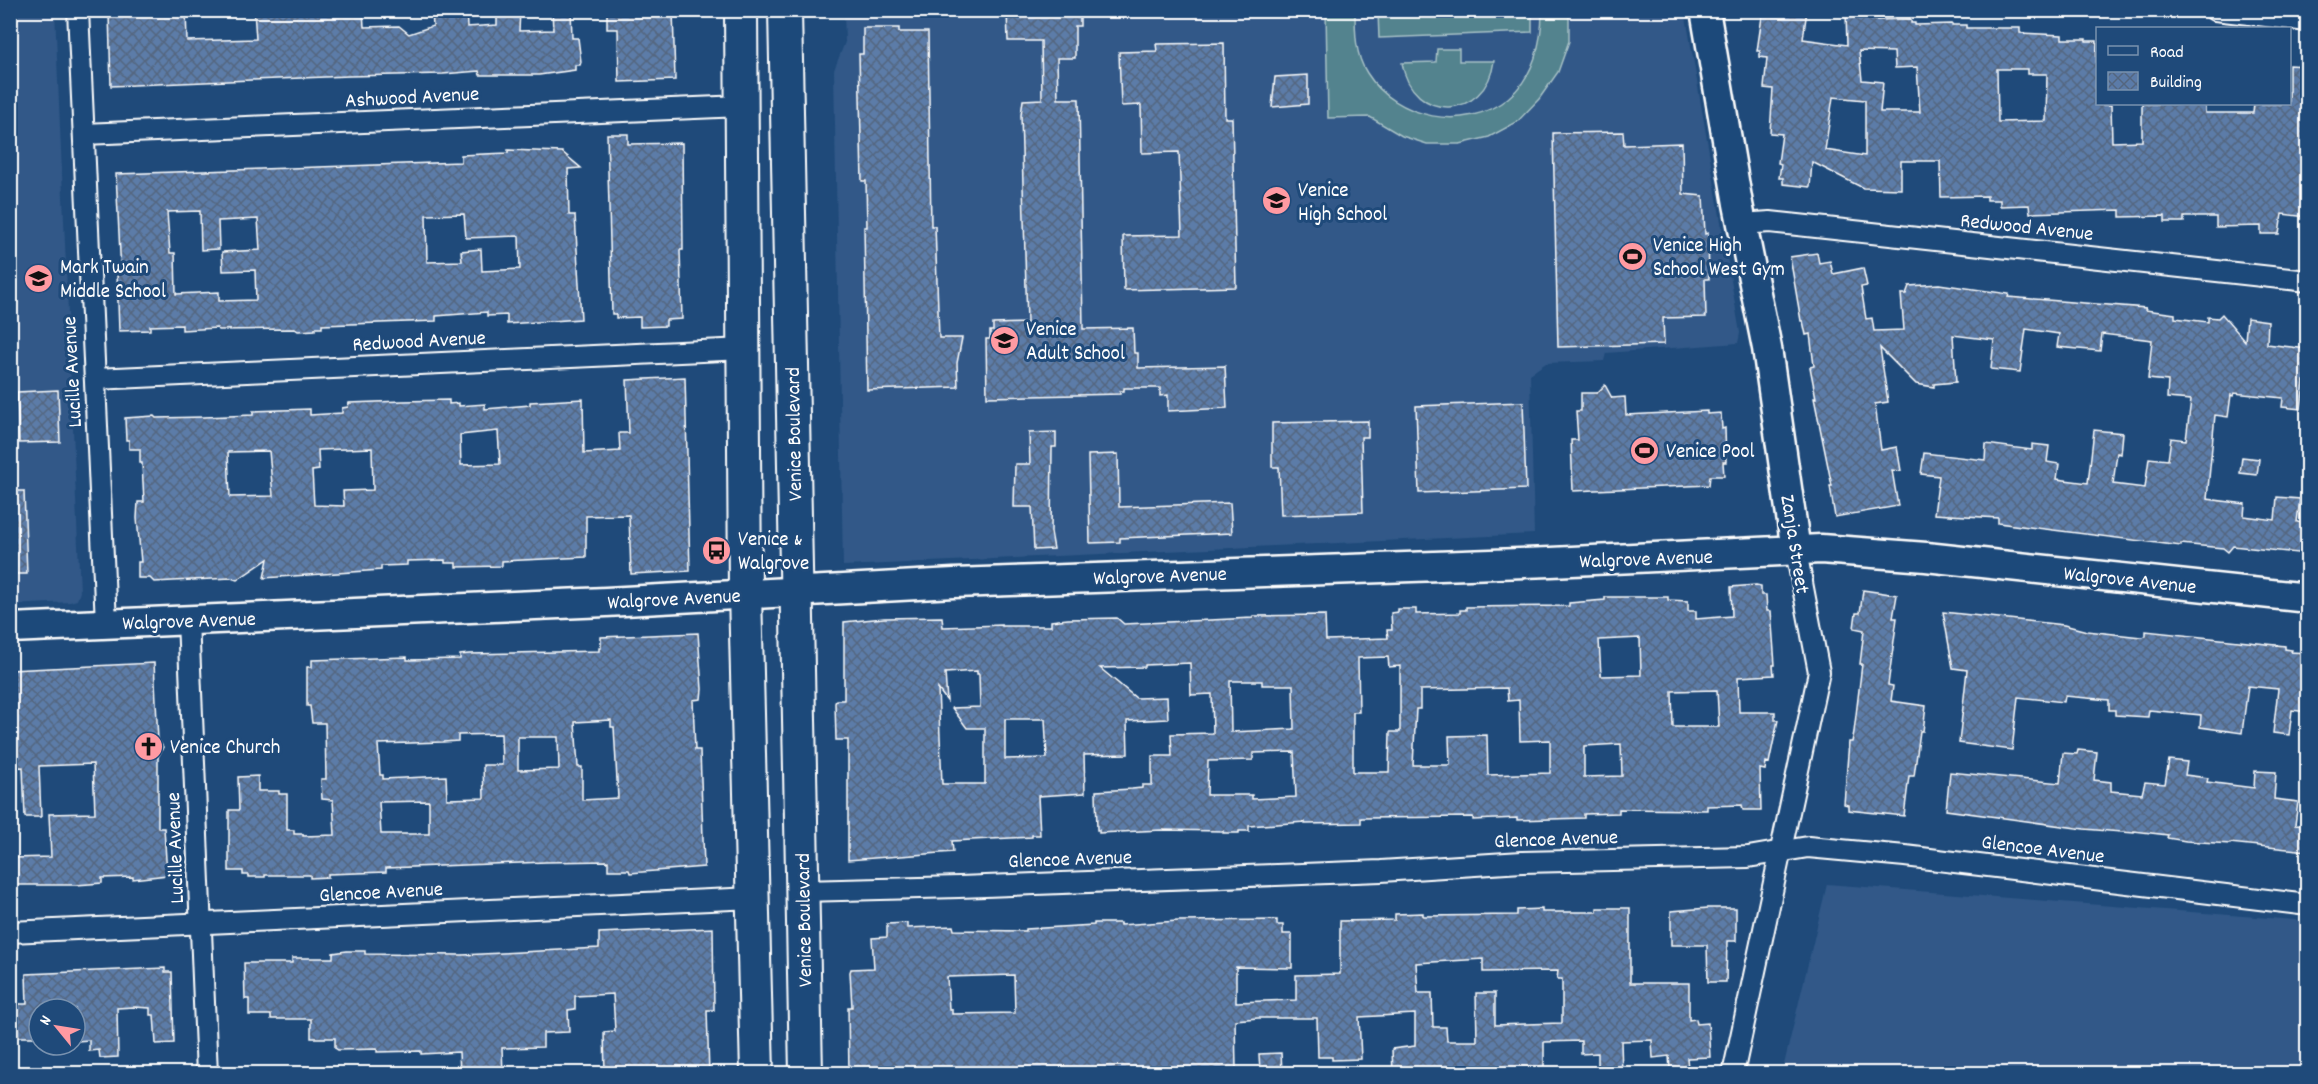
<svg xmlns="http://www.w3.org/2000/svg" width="2318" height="1084" font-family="Dekko,sans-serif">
  <defs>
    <pattern id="building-cross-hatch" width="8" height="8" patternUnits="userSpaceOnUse" patternTransform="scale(1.5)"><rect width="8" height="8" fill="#5b7ba8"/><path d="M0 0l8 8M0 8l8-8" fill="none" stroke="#54667f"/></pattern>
  </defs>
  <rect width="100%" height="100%" fill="#1f4a7a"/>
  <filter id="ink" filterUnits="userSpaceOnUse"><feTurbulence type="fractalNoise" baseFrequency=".0167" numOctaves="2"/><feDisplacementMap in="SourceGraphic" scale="12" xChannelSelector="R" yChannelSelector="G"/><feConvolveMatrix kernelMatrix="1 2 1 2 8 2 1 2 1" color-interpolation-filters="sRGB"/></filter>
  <g filter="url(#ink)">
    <g fill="#315988">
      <path d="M10 11H55L80 592 77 600 70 602 11 605Z"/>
      <path d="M844 11H1685L1740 333 1738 343 1606 353 1604 361 1546 363 1530 374 1534 534 843 566 834 70 845 42Z"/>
      <path d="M1827 884 2307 921V1073H1782Z"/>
    </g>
    <g fill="#52838e" stroke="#a8c1c6" stroke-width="1.5">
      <path d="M1326 11H1355C1355 31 1355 55 1367 73 1396 119 1465 133 1508 98 1534 77 1542 42 1542 11H1569V41L1558 72 1539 99 1517 122 1489 137 1460 144H1427L1402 136 1370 117 1328 118Z"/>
      <path d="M1378 11H1532V32L1379 38Z"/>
      <path d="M1437 49H1459V61H1494C1486 121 1412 123 1402 63L1436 62Z"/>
    </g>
    <g fill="url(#building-cross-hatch)" stroke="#fff" stroke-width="1.5" fill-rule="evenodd">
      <path d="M127 10H186L187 41 256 39 254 10H361L363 11 364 27 399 26 409 34 433 26 432 10H466L467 27 497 25V10H520L519 31 553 30 552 10H571L572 38H578L581 62 580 65H575V70L539 75H480L479 71 443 74 349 76 111 86 109 13H127Z"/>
      <path d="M607 10H673L675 80 619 82 618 29H607Z"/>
      <path d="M1007 10H1080V26H1075V58H1057L1058 99H1079L1083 329 1133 328 1134 353H1138V368L1225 366 1227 408 1168 411V395L1160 396V388H1124V391H1120V394L987 397 986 339H990V331H993V324L1027 323 1021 115 1023 100 1042 99 1041 41H1008Z"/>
      <path d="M1763 10H1807L1803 39 1847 45 1846 13H1874L1875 20 1911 19V23H1915V25L1952 24V25H1966V28H2020V33L2062 35V39H2086V41H2097L2095 105H2111L2112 142 2142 141V104H2205V113H2253L2254 104H2289V65L2307 66V217L2282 214 2279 234H2261V226L2216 227V217H2184V222H2165V216L2120 217V210L2030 213 2029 205 2000 206V200H1987V196L1941 197 1940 161H1901V189L1863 188 1812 162 1810 187 1783 184V178H1779L1781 164 1778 163 1782 134 1770 133 1773 89 1764 88 1767 58 1760 57V51H1757ZM1859 51 1894 52 1895 68 1917 67 1920 112H1880L1883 82 1862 80ZM1997 69H2028V74H2047L2046 121 1998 122ZM1833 97 1865 100V156L1825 150Z"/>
      <path d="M863 28H899V32H928L931 226H935L939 338H962L957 363 958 387 867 390 864 227H867L866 181H862L859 54H863Z"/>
      <path d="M1224 43 1225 118H1232L1236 287 1124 290 1123 236 1182 235 1179 152 1142 153 1141 105 1121 106 1119 52 1157 51 1156 44Z"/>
      <path d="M1308 75V104L1272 107 1275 77Z"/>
      <path d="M1623 132 1624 145 1682 143 1683 194 1703 196 1705 234 1708 233 1709 279H1705L1706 317 1663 318 1664 344 1558 347 1553 133Z"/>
      <path d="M607 134H628V144L682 143 683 250H680L682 319 666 320V326L640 327V317L616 318V314H612Z"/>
      <path d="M508 150 562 152 581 168 568 169 569 215H575L581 319 507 324V315L487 316V312L436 316V321L322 325V328H315V330L298 331 295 329 218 330 217 328 182 330V325L150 326V330L119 331 117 273H121L116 174 461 162V155L508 153ZM200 211 201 250 219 249 218 221 258 219 260 250 222 252 223 271 255 270 256 300 219 301V292L176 294 175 253H170L167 212ZM464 214 466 238 519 236 520 269 482 271 481 249 461 251 462 261 427 262 426 215Z"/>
      <path d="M1817 253 1819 263 1830 261 1833 274 1863 268 1867 286 1861 287 1866 319 1872 318 1874 331 1904 330 1901 294H1906L1909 286 1939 284 2009 294 2008 297 2146 308 2145 310 2175 314V318L2208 322V317L2218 318 2222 314 2245 341 2247 318 2268 321 2267 344 2307 349V382L2304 381 2301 409 2282 407 2283 398 2234 393 2233 396 2231 395 2228 417 2215 415 2207 499 2245 504 2244 516 2275 520 2277 497 2300 499 2297 522 2307 524V554L2233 546 2228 552 2223 548 2181 544V546L1998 523V518L1934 514 1939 476 1921 474 1924 453 1985 460 1986 444 2032 450V444L2049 446 2047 462 2059 464 2057 479 2088 483 2094 430 2123 433 2121 454 2117 453 2113 484 2145 488 2149 458 2168 460 2171 438 2186 440 2191 400 2167 398 2168 381 2148 379 2152 340 2102 334 2100 351 2057 347 2059 334 2026 329 2020 372 1991 369 1994 340 1953 335 1956 382 1934 384V387L1916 384 1880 348 1888 402 1875 404 1881 450 1897 447 1901 471 1892 470 1898 506 1835 517 1830 486H1832L1814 398H1816L1810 367 1814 366 1810 334 1806 335 1803 321H1801L1790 257Z"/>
      <path d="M685 377 690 571 631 574 629 515 586 516V557L502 561V566L456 567V563H445V560L407 561V565L381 566V570L264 578 268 559 237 580 231 578 154 582 150 578H138V562H141L137 518 138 502H144L142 463H140V449H129V440H126L125 418 154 416 156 418 204 417 253 415V411L310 409V415L342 413V408L348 407 349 403 403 401 449 400V404L459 403V406L485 404V409L530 405V402L583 399 584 453 620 451 619 433H629L627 380ZM498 431 500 464 461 465 460 435ZM372 448 373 490 343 491 344 506 314 505 312 471 319 470 318 450ZM269 451 273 496 230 497 228 452Z"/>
      <path d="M1605 385 1612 398 1625 397 1626 415 1707 411V414L1721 413 1722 429 1725 428 1726 462H1723L1724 476H1710L1709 485 1573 491 1571 440H1578L1576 411H1581V393H1597Z"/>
      <path d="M58 390 60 442 19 443 17 392Z"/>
      <path d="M1523 402 1526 489 1419 493 1416 406Z"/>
      <path d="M1368 421V437H1361L1363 512 1281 515 1279 467H1272V423Z"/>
      <path d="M1056 432V447H1052L1051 532 1054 549 1034 550 1032 507H1014L1015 464H1030L1029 433Z"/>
      <path d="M1118 454 1119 507 1230 503 1232 533 1120 538V542L1090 543 1088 455Z"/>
      <path d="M2242 457 2259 459 2257 475 2240 473Z"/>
      <path d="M10 491H24L27 574H10Z"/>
      <path d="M1756 585 1761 586V595H1766L1767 611H1771L1775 665H1773L1774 675 1738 677 1739 712H1775V720H1778L1769 763 1766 762 1765 770 1760 769 1761 810H1743L1742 805 1707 806V810L1619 809V813L1584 814V818L1517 820V818L1473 820V817L1361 818V823L1305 824V822L1249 826V831H1239V833H1223V831L1162 830 1099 833V830H1097L1096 791 1132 789 1142 788V785H1152V756H1172L1171 734 1213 733 1212 694 1191 695 1190 663 1145 665V667L1100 668 1136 698 1167 697 1168 719 1127 721 1128 754 1084 755 1085 793 1038 796 1040 835H1032V837L952 841 953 852 848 860V740H836L835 703 836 700H844V622L884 618 942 617 943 627 1002 625V626H1051V621L1068 619 1117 618 1124 624 1253 618V616L1325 615 1326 640 1388 638 1387 630H1392L1391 613 1398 612V609H1416V614L1460 613V610H1466V607L1569 606V603L1605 600V597H1668V600L1688 601V611H1696V619L1732 616 1731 587ZM1640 638 1641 675 1601 676 1599 640ZM1388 657 1389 667 1400 666V732H1390L1389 772H1353V712H1359L1358 658ZM977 671V674H979L980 707 952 708 967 728H985V784H942L938 689 947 701 945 673ZM1230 681H1262V685H1293L1294 729 1231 732ZM1507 688 1508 701 1519 700 1520 741 1550 740V773L1488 775 1487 735 1449 736 1450 765H1413L1416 709H1420V690ZM1717 690 1719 727H1673L1672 691ZM1005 719H1045L1047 758 1005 759ZM1621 744 1622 776 1584 777V746ZM1294 752 1296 797 1252 799V795H1207L1208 761 1253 760V753Z"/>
      <path d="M1863 590 1897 595 1893 618H1897L1888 685 1893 686 1891 701 1926 706 1923 731H1920L1914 776H1909L1904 816 1848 810V805L1844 804 1849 742H1852L1854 732 1862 664H1860L1864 630 1854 628 1856 613H1860Z"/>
      <path d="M1943 612 2064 625 2087 631 2141 637 2146 636V631L2285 646V649L2292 650 2291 652 2307 653V712L2292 710 2289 735 2273 733 2278 689 2248 686 2242 733 2200 727 2201 715 2149 710 2148 717 2115 715V710H2109V700L2065 696 2064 702 2018 697 2012 750 1959 743 1967 670 1953 668Z"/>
      <path d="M698 633 702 689 701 699 693 700 695 750H700L704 867 630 873 629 870H608V861L546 862 386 868V872L328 874V877L310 878V875H265V877H249V875H243V871H229V810H239L238 777 258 776V791H279V794H287V830H294V834H303V836L335 835 333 800 322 799 321 779H326L325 723H312L310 706H307V667H312V660L407 657V660L460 659V655L469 654 599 651V648H601V637ZM611 720V727H614L618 798 582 800V767H578L575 722ZM501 734 502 765H483L484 798 447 799 446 776 383 779V775H380L378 744 443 742 458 741V735ZM518 737H558L559 769 518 770ZM429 801V834H381L379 802Z"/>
      <path d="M154 663 158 740 163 747 158 757V828H164L167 875 133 879V877L102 878V883L76 885H12V858L51 857 49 814 95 813 93 764 39 766 41 817H25L23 767 10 768V670Z"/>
      <path d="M2078 750 2097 752 2094 780 2111 782V791L2142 794 2145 782 2165 784 2169 760 2187 762 2185 775 2208 778 2207 782 2254 788 2255 771 2276 772 2274 799 2298 802 2295 825 2307 826V851L2230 843V844L2186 841 2167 838 2168 835 2134 831V833L2084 829 1946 810 1950 772 2060 783 2063 753 2077 754Z"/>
      <path d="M1597 908H1630V983H1689V1020L1696 1019 1697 1024 1708 1023 1710 1057 1687 1058 1688 1068 1670 1070 1669 1056 1653 1058 1652 1040 1621 1041 1622 1074H1598V1053L1581 1054V1041L1544 1042V1074H1393L1392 1049 1415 1046V1014L1359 1017 1361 1059 1332 1060V1057H1318L1317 1018H1258L1235 1020 1236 1069H1216V1074H1111V1069L1053 1071V1073H1014V1069L950 1071V1074H849L848 1007H852L850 972 851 969 874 968 872 938 887 937V924L907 923V928L953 926 954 930 1026 931V929L1094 925V923H1120V925L1178 921 1277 920V925H1283V934H1292V968L1236 967V1002L1296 1000V975L1340 974V921L1395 920V914L1423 913V916L1517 915V910L1542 909V912H1597ZM1483 959V972L1558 971 1557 979H1562V1023L1495 1025V993H1476L1477 1041H1447L1446 1027H1433L1432 993H1418L1416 963ZM1014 975 1015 1013 952 1014V1009H949L947 977Z"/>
      <path d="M1708 908H1736V941H1727L1726 982H1708L1707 945H1671V911Z"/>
      <path d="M713 928 714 1010H707L709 1074H605L604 1032 615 1031 613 994 575 996V1009L568 1010 569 1032 543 1033V1047L502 1048 503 1074H460L459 1052 421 1054V1051L377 1052V1049L338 1050 335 1048V1038H311V1019H271V1015H249V999H245L244 963H292V958H333V953L347 951H365V954L462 955 599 948V933Z"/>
      <path d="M165 968V972H172L174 1043 156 1044 154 1015H150V1008L134 1007 117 1008 118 1057 100 1058 99 1050 89 1051V1040L77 1041 75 1009H39V1037H18L17 1004H27L26 974Z"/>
      <path d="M1281 1053 1282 1072H1260L1259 1054Z"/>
    </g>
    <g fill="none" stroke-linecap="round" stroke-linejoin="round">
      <defs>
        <g id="street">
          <path d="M78 10 106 623"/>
          <path d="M2215 10 2308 21"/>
          <path d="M84 134 742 106"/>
          <path d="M1742 224 1770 222 1872 233 2308 281"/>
          <path d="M95 379 745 349"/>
          <path d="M188 620 207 1074"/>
          <path d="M802 891 959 887 1381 871 1522 862 1748 857 1808 847 1905 856 2308 905"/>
          <path d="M10 932 754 898"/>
          <path d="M1733 1074 1819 672 1796 551"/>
        </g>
        <g id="secondary">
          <path d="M1705 10 1738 204 1767 348 1796 551"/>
          <path d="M10 628 606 602 954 583 1551 562 1821 549 1926 557 2308 598"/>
        </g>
        <g id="primary">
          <path d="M741 10 745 593 757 1074"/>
          <path d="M785 10 806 1074"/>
        </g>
      </defs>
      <use href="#street" stroke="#fff" stroke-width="24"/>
      <use href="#secondary" stroke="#fff" stroke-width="33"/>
      <use href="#primary" stroke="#fff" stroke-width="36"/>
      <use href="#street" stroke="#1f4a7a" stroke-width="20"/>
      <use href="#secondary" stroke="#1f4a7a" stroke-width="28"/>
      <use href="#primary" stroke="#1f4a7a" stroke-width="32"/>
    </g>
  </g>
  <defs>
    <symbol id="school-disc" viewBox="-11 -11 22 22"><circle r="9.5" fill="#ff9aa2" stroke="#1f4a7a"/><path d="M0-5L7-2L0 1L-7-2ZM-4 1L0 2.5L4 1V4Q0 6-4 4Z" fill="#111"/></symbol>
    <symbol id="stadium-disc" viewBox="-11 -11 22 22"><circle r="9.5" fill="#ff9aa2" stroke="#1f4a7a"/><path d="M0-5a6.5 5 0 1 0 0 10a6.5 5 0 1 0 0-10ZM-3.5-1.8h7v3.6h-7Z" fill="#111"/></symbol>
    <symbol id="bus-disc" viewBox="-11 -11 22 22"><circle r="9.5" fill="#ff9aa2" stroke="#1f4a7a"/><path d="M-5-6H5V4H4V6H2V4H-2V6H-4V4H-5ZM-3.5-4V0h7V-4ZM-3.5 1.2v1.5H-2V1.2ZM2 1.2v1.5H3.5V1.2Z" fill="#111"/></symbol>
    <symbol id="church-disc" viewBox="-11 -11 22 22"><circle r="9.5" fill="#ff9aa2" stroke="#1f4a7a"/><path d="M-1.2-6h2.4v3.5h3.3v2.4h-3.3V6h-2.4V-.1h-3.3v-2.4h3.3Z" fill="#111"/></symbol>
  </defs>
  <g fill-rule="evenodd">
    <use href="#school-disc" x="1260" y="184" width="33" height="33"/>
    <use href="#stadium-disc" x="1616" y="240" width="33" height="33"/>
    <use href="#school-disc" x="22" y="262" width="33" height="33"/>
    <use href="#school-disc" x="988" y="324" width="33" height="33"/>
    <use href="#stadium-disc" x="1628" y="434" width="33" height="33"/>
    <use href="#bus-disc" x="700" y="534" width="33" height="33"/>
    <use href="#church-disc" x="132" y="730" width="33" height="33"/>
  </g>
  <g text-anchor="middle" stroke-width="6" stroke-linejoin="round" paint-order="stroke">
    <g font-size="21" fill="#fff" stroke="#1f4a7a">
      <text transform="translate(412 96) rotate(-3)" y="7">Ashwood Avenue</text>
      <text transform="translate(2027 226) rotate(6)" y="7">Redwood Avenue</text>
      <text transform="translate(419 340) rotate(-3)" y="7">Redwood Avenue</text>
      <text transform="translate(71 372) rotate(-93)" y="7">Lucille Avenue</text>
      <text transform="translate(793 434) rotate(-91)" y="7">Venice Boulevard</text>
      <text transform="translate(1796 544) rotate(81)" y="7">Zanja Street</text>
      <text transform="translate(1646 558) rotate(-2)" y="7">Walgrove Avenue</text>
      <text transform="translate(1160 575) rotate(-2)" y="7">Walgrove Avenue</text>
      <text transform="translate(2130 579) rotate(6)" y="7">Walgrove Avenue</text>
      <text transform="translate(674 598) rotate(-3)" y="7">Walgrove Avenue</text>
      <text transform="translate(189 620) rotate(-2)" y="7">Walgrove Avenue</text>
      <text transform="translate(1556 838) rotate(-2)" y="7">Glencoe Avenue</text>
      <text transform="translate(174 848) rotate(-92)" y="7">Lucille Avenue</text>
      <text transform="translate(2043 848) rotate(7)" y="7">Glencoe Avenue</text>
      <text transform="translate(1070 858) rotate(-2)" y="7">Glencoe Avenue</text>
      <text transform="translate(381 891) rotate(-3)" y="7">Glencoe Avenue</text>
      <text transform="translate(803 920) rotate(-91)" y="7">Venice Boulevard</text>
    </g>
    <g font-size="21" fill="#fff" stroke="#1f4a7a" text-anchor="start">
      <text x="1298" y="196">Venice<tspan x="1298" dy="24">High School</tspan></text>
      <text x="1653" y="251">Venice High<tspan x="1653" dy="24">School West Gym</tspan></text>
      <text x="60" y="273">Mark Twain<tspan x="60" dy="24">Middle School</tspan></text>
      <text x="1026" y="335">Venice<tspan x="1026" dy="24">Adult School</tspan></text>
      <text x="1666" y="457">Venice Pool</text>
      <text x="738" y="545">Venice &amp;<tspan x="738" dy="24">Walgrove</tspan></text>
      <text x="170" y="753">Venice Church</text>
    </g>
  </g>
  <rect width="2318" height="1084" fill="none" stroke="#1f4a7a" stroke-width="36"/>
  <rect x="18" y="18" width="2282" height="1048" fill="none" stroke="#fff" stroke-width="2" filter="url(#ink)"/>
  <rect x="2096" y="27" width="195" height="78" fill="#1f4a7a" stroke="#7992af" stroke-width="1.5"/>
  <rect x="2108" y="46" width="30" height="9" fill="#1f4a7a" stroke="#7992af" stroke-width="1.5"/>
  <text x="2150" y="57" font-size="18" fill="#ffffff">Road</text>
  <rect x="2108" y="72" width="30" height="18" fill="url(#building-cross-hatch)" stroke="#7992af" stroke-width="1.5"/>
  <text x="2150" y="87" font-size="18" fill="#ffffff">Building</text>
  <g transform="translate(57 1027) rotate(300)"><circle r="28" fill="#1f4a7a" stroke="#7992af" stroke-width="1.5"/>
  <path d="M0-4.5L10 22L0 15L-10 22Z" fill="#ff9aa2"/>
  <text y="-9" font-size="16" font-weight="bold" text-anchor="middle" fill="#ffffff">N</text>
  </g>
</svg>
